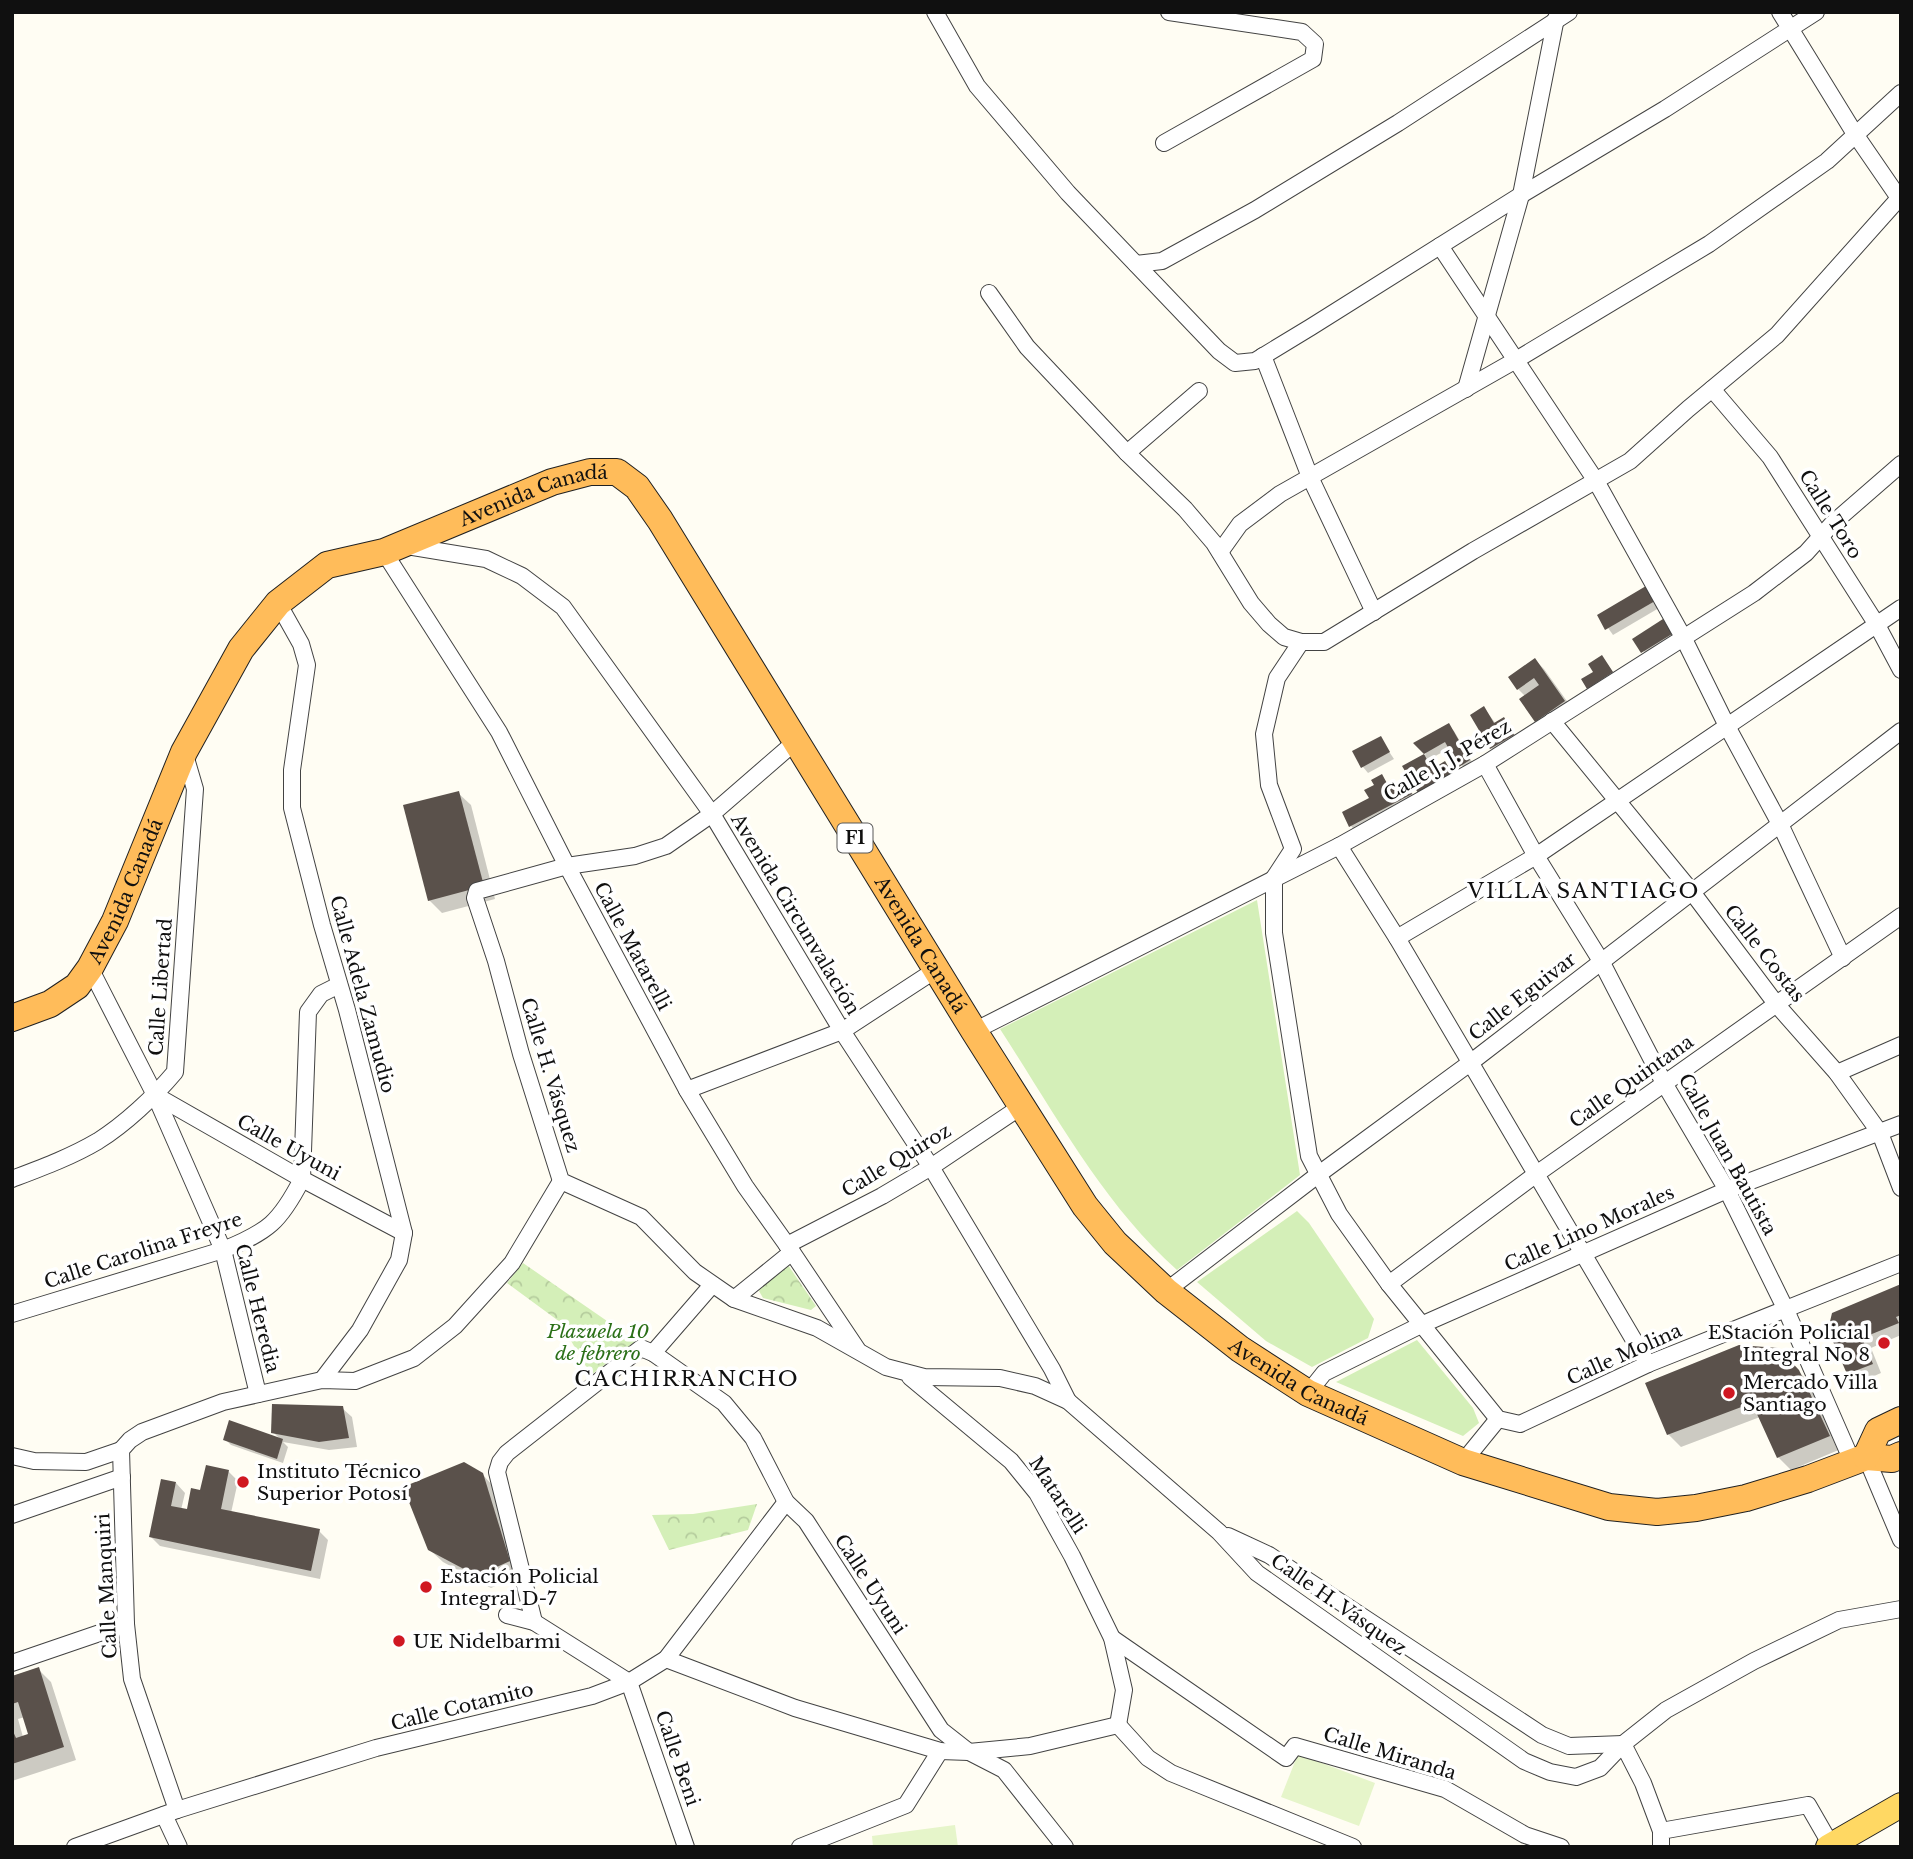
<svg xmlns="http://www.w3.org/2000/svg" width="1913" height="1859" font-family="'Libre Baskerville',serif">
  <defs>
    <pattern id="park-crowns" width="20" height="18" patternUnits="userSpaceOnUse" patternTransform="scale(1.75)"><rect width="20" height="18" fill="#d4efb8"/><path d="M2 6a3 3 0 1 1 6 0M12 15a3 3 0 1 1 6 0" fill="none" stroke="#b5cc9d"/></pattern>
  </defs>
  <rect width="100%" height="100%" fill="#fffdf3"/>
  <g fill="#d4efb8">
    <path d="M1257 900 1300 1175 1177 1270C1103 1204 1054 1112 1000 1029Z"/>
    <path d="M1297 1211 1309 1223 1374 1319 1368 1338 1312 1367 1266 1341 1197 1282Z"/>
    <path d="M1417 1340 1473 1408 1479 1423 1463 1436 1336 1382Z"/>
  </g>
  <g fill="url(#park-crowns)">
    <path d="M523 1263 636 1341 591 1375 560 1322 507 1283Z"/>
    <path d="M788 1265 816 1306 811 1310 763 1298 759 1291 763 1284Z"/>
    <path d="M757 1504 748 1530 669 1550 652 1515 693 1514Z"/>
  </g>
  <g fill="#e6f5ca">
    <path d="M1298 1754 1375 1783 1359 1826 1281 1797Z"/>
    <path d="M955 1825 958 1847H873L872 1836Z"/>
  </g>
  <g fill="#0003" fill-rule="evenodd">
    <path d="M1645 588 1659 608 1613 635 1599 615Z"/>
    <path d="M1663 622 1677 640 1649 658 1635 639Z"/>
    <path d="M1602 657 1618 679 1594 693 1588 688Z"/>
    <path d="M1535 660 1544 669 1574 711 1546 730 1537 721 1526 697 1518 689Z"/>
    <path d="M1484 708 1496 724 1504 719 1519 741 1497 754 1491 748Z"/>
    <path d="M1448 725 1454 731 1475 767 1466 771 1450 748 1428 760 1434 770 1445 763 1457 780 1425 798 1405 767 1426 754 1416 744Z"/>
    <path d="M1380 738 1394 759 1368 773 1363 767Z"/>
    <path d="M1382 776 1392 790 1405 783 1417 800 1357 832 1351 826 1371 799Z"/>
    <path d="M458 793 471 805 495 899 442 913 429 900Z"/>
    <path d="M1901 1285V1335L1871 1348 1881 1373 1858 1383 1849 1373 1830 1330Z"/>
    <path d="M1777 1350 1812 1385 1841 1449 1791 1470 1778 1457 1760 1417 1681 1447 1668 1434Z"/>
    <path d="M342 1408 352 1417 357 1447 329 1450 283 1442 288 1447 283 1463 231 1445 225 1439 281 1440 273 1432Z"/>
    <path d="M228 1471 238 1481 231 1513 319 1531 328 1540 320 1579 160 1546 151 1537 176 1483 185 1493 181 1510 188 1511 202 1492Z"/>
    <path d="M482 1474 495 1488 522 1574 491 1588 443 1562 429 1549Z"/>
    <path d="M38 1669 51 1682 76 1760 12 1781V1678ZM25 1717 30 1735 23 1737 18 1719Z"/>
  </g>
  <g fill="#5a514b">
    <path d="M1646 586 1655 601 1605 630 1597 615Z"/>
    <path d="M1663 619 1672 634 1641 653 1632 639Z"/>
    <path d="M1602 655 1613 672 1587 689 1581 679 1593 672 1588 664Z"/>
    <path d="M1535 658 1565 701 1535 722 1519 699 1539 685 1534 678 1517 690 1508 677Z"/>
    <path d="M1484 706 1494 723 1504 717 1514 735 1490 749 1470 715Z"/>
    <path d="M1449 723 1470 760 1459 767 1445 742 1424 754 1413 743Z"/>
    <path d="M1381 736 1390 752 1361 768 1352 751Z"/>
    <path d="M1424 754 1432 769 1445 761 1452 773 1418 793 1402 766Z"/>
    <path d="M1382 774 1390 789 1405 781 1412 794 1349 827 1342 812 1369 798 1364 790 1374 785 1371 780Z"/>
    <path d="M459 791 484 886 428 901 403 805Z"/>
    <path d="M1901 1284V1315L1896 1317 1899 1323 1862 1338 1873 1364 1847 1374 1828 1330 1832 1313Z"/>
    <path d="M1739 1345 1778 1348 1799 1370 1830 1436 1777 1458 1752 1403 1667 1435 1645 1383Z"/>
    <path d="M272 1404 343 1406 349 1438 319 1442 271 1433Z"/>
    <path d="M229 1420 283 1439 277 1459 223 1440Z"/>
    <path d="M464 1462 483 1473 510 1561 477 1576 428 1550 403 1487Z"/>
    <path d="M206 1465 229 1470 221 1509 320 1529 311 1571 149 1537 161 1479 176 1482 171 1506 187 1509 191 1488 200 1490Z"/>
    <path d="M39 1667 64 1747 12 1764V1729L16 1738 28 1734 18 1702 12 1704V1676Z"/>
  </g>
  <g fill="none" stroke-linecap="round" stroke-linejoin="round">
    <defs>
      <g id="minor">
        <path d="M935 12 977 86 1068 193 1219 351 1235 363 1255 361 1311 327 1521 195 1665 109 1816 12"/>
        <path d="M1780 12 1855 134 1899 198"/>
        <path d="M1164 143 1313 59 1315 44 1302 32 1169 12"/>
        <path d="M1440 246 1596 481 1683 637 1728 728 1780 824 1843 958"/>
        <path d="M1136 264 1162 261 1255 210 1398 123 1569 12"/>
        <path d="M989 293 1027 347 1127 453 1185 509 1214 543 1251 603 1269 624 1284 637 1301 642H1324L1473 551 1630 461 1688 409 1777 335 1901 196"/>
        <path d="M1263 356 1310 477 1374 612"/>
        <path d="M1466 389 1521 195 1556 18"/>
        <path d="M1712 389 1770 457 1877 625 1901 670"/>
        <path d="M1127 453 1199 391"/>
        <path d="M407 546 486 559 522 576 563 607 712 814 842 1031 931 1167 1052 1369 1068 1401"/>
        <path d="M384 552 499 732 567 866 687 1090 745 1186 792 1252 857 1349"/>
        <path d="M1220 552 1240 524 1280 494 1516 360 1709 244 1827 161 1901 93"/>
        <path d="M278 603 301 644 307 665 292 770V808L322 925 347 1010 404 1233 399 1260 360 1330 322 1380"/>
        <path d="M1301 642 1277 678 1264 734 1269 785 1293 849 1274 878V933L1309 1156 1339 1214 1389 1284 1498 1419 1520 1424 1648 1364 1901 1263"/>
        <path d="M1552 721 1692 892 1777 1005 1837 1073 1880 1133 1901 1188"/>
        <path d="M795 742 712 814 666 846 635 856 567 866 477 891 475 898 496 961 521 1054 561 1181 641 1217 695 1272 734 1299 817 1328 886 1367 924 1377 1000 1378 1035 1386 1068 1401 1219 1532 1257 1573 1524 1761 1550 1772 1576 1777 1600 1768 1623 1744 1666 1710 1754 1661 1839 1620 1901 1609"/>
        <path d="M1485 764 1536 856 1601 961 1664 1083 1727 1190 1786 1310 1852 1461"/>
        <path d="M1339 846 1397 938 1648 1364"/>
        <path d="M1397 938 1536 856 1901 608"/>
        <path d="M90 968 155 1095 223 1250 258 1394"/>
        <path d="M974 1031 1339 846 1485 764 1754 593 1806 553 1832 524 1901 464"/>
        <path d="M1837 1073 1901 1045"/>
        <path d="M687 1090 842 1031 937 969"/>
        <path d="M155 1095 302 1179 404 1233"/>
        <path d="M12 1179C41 1168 71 1157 98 1141 125 1124 154 1097 175 1072L195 789 185 755"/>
        <path d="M787 1245 882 1196 931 1167 1022 1106"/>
        <path d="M1389 1284 1535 1175 1901 916"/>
        <path d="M1166 1291 1319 1174 1470 1063 1901 731"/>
        <path d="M734 1299 792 1252"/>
        <path d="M12 1314 223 1250C268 1232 280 1222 302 1179L308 1012 321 994 339 985"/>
        <path d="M653 1353 712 1285"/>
        <path d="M910 1377 1011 1461 1037 1493 1072 1556 1112 1638 1124 1690 1118 1725"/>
        <path d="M1308 1393 1324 1373 1421 1325 1727 1190 1901 1124"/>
        <path d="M12 1456 34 1461 86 1462 121 1450"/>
        <path d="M1866 1457 1901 1540"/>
        <path d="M1463 1462 1498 1419"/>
        <path d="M12 1515 122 1477"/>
        <path d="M1228 1536 1269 1555 1542 1735 1569 1746 1623 1744"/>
        <path d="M507 1615 534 1622 629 1682 686 1847"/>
        <path d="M534 1622 497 1472 500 1462 507 1453 641 1348 653 1353 724 1403 753 1438 786 1502 806 1521 941 1730 969 1752 1004 1770 1065 1847"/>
        <path d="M1112 1638 1286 1758 1295 1746 1445 1789 1525 1835 1561 1847"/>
        <path d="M666 1659 795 1708 940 1751 969 1752 1030 1746 1118 1725"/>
        <path d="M12 1663 126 1624"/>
        <path d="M1118 1725 1148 1758 1171 1773 1353 1847"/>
        <path d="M1623 1744 1643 1783 1661 1831"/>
        <path d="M177 1810 132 1679 126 1624 121 1450 130 1440 142 1432 223 1402 322 1380 355 1381 414 1358 455 1326 512 1263 561 1181"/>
        <path d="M164 1815 179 1847"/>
        <path d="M75 1847 177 1810 376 1748 592 1696 629 1682 666 1659 786 1502"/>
        <path d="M800 1847 906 1805 940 1751"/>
        <path d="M1661 1847V1831L1808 1805 1831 1845"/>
      </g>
      <path id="primary" d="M1828 1847 1901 1805"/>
      <g id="trunk">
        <path id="s1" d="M12 1018 50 1004 77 986 90 968 115 921 184 752 241 649 278 603 327 565 384 552 552 482 590 472H617L637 487 660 520 974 1031 1085 1206 1115 1243 1166 1291 1240 1349 1308 1393 1463 1462 1609 1507 1657 1512 1696 1508 1746 1498 1808 1479 1866 1457 1892 1459 1901 1455"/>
        <path d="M1866 1457 1878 1431 1901 1420"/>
      </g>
    </defs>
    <use href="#minor" stroke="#434343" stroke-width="18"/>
    <use href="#primary" stroke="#212121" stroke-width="26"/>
    <use href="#trunk" stroke="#212121" stroke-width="28"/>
    <use href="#minor" stroke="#fff" stroke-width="16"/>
    <use href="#primary" stroke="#ffd863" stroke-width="24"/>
    <use href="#trunk" stroke="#ffbc5a" stroke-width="26"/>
  </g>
  <g fill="#d01822" stroke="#fff" stroke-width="2.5">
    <circle cx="1884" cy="1343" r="7"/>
    <circle cx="1729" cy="1393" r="7"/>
    <circle cx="243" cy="1482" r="7"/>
    <circle cx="426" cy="1587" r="7"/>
    <circle cx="399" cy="1641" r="7"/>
  </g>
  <g text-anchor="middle" stroke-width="7" stroke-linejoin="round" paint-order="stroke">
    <rect fill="#fff" stroke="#585858" stroke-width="2" x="837.5" y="823.5" width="35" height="29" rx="5"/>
    <g font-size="18" font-weight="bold" fill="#101010">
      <text x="855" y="844">F1</text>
    </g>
    <g font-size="19" fill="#101010" stroke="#fff">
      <text dy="7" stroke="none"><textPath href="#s1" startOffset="789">Avenida Canadá</textPath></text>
      <text transform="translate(1831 514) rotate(58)" y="7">Calle Toro</text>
      <text transform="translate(1447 760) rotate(-30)" y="7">Calle J. J. Pérez</text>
      <text dy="7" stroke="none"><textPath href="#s1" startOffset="180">Avenida Canadá</textPath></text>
      <text transform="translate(796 914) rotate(59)" y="7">Avenida Circunvalación</text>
      <text dy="7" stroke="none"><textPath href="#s1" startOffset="1440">Avenida Canadá</textPath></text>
      <text transform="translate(633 946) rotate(62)" y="7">Calle Matarelli</text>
      <text transform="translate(1765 953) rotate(52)" y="7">Calle Costas</text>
      <text transform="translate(160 987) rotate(-86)" y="7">Calle Libertad</text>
      <text transform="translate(363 994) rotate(75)" y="7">Calle Adela Zamudio</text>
      <text transform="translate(1522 996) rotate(-38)" y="7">Calle Eguivar</text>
      <text transform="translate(551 1075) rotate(73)" y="7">Calle H. Vásquez</text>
      <text transform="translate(1631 1081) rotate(-35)" y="7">Calle Quintana</text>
      <text transform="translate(289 1147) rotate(29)" y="7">Calle Uyuni</text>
      <text transform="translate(1728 1154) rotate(61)" y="7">Calle Juan Bautista</text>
      <text transform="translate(896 1160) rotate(-31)" y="7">Calle Quiroz</text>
      <text transform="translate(1589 1228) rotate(-24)" y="7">Calle Lino Morales</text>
      <text transform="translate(143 1250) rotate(-18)" y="7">Calle Carolina Freyre</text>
      <text transform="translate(258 1308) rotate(76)" y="7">Calle Heredia</text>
      <text transform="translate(1624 1354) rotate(-24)" y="7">Calle Molina</text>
      <text dy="7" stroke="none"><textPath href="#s1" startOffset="2028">Avenida Canadá</textPath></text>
      <text transform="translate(1058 1495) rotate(57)" y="7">Matarelli</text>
      <text transform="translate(871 1584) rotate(57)" y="7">Calle Uyuni</text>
      <text transform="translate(106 1586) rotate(-93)" y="7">Calle Manquiri</text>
      <text transform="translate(1339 1604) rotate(35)" y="7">Calle H. Vásquez</text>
      <text transform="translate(462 1706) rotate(-14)" y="7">Calle Cotamito</text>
      <text transform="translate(1390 1753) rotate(17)" y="7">Calle Miranda</text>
      <text transform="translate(678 1758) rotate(71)" y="7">Calle Beni</text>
    </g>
    <g font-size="19" font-style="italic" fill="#2b7018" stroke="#fff">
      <text x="598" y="1338">Plazuela 10<tspan x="598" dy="22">de febrero</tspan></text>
    </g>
    <g font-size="19" fill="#101010" stroke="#fff" text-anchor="start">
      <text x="1870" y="1339" text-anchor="end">EStación Policial<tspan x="1870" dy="22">Integral No 8</tspan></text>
      <text x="1743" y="1389">Mercado Villa<tspan x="1743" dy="22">Santiago</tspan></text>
      <text x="257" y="1478">Instituto Técnico<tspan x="257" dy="22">Superior Potosí</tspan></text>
      <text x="440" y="1583">Estación Policial<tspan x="440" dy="22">Integral D-7</tspan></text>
      <text x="413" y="1648">UE Nidelbarmi</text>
    </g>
    <g font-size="21" letter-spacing="2" fill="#101010" stroke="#fff">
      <text x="1584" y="898">VILLA SANTIAGO</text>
      <text x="687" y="1386">CACHIRRANCHO</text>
    </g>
  </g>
  <rect width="1913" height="1859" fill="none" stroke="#101010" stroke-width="28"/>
</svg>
